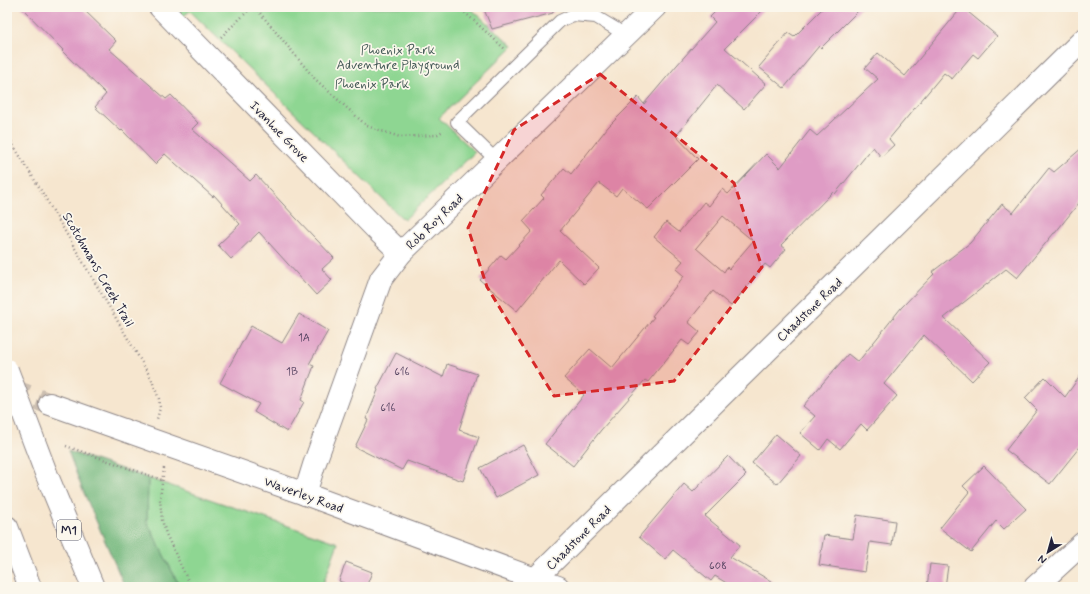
<svg xmlns="http://www.w3.org/2000/svg" width="1090" height="594" font-family="Mynerve,sans-serif">
  <rect width="100%" height="100%" fill="#fbf7ec"/>
  <filter id="ink" filterUnits="userSpaceOnUse"><feTurbulence type="fractalNoise" baseFrequency=".025" numOctaves="2"/><feDisplacementMap in="SourceGraphic" scale="8" xChannelSelector="R" yChannelSelector="G"/><feConvolveMatrix kernelMatrix="1 2 1 2 8 2 1 2 1" color-interpolation-filters="sRGB"/></filter>
  <filter id="wash" filterUnits="userSpaceOnUse"><feTurbulence type="fractalNoise" baseFrequency=".012" numOctaves="4" result="noise"/><feDisplacementMap in="SourceGraphic" scale="16" xChannelSelector="R" yChannelSelector="G"/><feGaussianBlur stdDeviation="0.9" result="paint"/><feColorMatrix in="noise" values="0 0 0 0 0 0 0 0 0 0 0 0 0 0 0 0 0 1.4 0 .05"/><feComposite in="paint" operator="in"/></filter>
  <g filter="url(#wash)">
    <rect width="100%" height="100%" fill="#f6e6cf"/>
    <g fill="#8ed692" stroke="#587c66">
      <path d="M170 7H469L513 46 439 118 475 152 404 220 190 11 181 18Z"/>
      <path d="M148 478 338 543 322 587H180L147 522Z"/>
    </g>
    <path fill="#72b77c" stroke="#4a6c5c" d="M68 451 148 478 147 522 180 587H125L81 486Z"/>
    <g id="blocks">
      <g fill="#df9cc5" fill-rule="evenodd">
        <path d="M21 7H81L116 41 109 49 166 99 171 95 198 123 192 129 250 181 256 175 296 218 334 258 322 269 332 280 316 295 259 232 231 259 218 245 240 224 214 195 213 197 165 154 155 164 122 130 121 131 95 107 106 94 62 51 63 50Z"/>
        <path d="M483 7H553V13L492 29Z"/>
        <path d="M720 7H766L725 48 766 84 744 109 717 85 676 136 698 159 648 209 622 188 616 196 599 183 560 231 599 268 584 284 559 260 517 311 480 280 501 255 506 259 532 231 523 221 544 198 541 195 564 168 571 174 608 127 638 97 644 104 677 65 715 22 710 17Z"/>
        <path d="M824 7H862L821 48 819 46 784 88 759 67 788 33 794 37Z"/>
        <path d="M962 7 997 36 978 58 973 54 952 79 944 73 889 139 894 145 881 157 873 147 835 194 833 192 781 245 786 249 770 268 765 264 731 306 713 291 688 322 700 332 689 345 682 340 648 382 645 380 601 430 573 466 545 444 584 395 564 378 590 349 612 368 654 317 652 316 684 276 676 269 683 261 654 237 666 222 679 232 704 202 709 206 722 189 728 194 766 154 780 168 810 130 817 136 878 79 865 68 878 53 905 76ZM723 216 753 241 729 269 727 267 724 272 696 248Z"/>
        <path d="M1083 147V198L1055 233H1054L1017 278 1006 269 944 318 990 362 972 381 924 335 884 384 897 396 867 430 861 424 840 449 828 439 820 450 800 433 815 416 803 406 848 354 858 362 901 308 934 274 932 272 970 243 1002 204 1013 213 1049 168 1054 172Z"/>
        <path d="M299 314 328 331 309 364 314 366 301 400 304 402 287 432 254 412 259 404 220 383 251 326 282 343Z"/>
        <path d="M396 353 443 377 447 364 477 374 459 430 479 437 463 481 407 461 402 470 355 447 368 420 366 419 378 390 377 389Z"/>
        <path d="M1083 372V443L1050 484 1006 450 1037 410 1025 398 1045 377 1065 397Z"/>
        <path d="M776 434 801 456 777 484 752 463Z"/>
        <path d="M523 445 539 475 496 498 480 468Z"/>
        <path d="M728 456 746 475 705 516 740 545 730 557 781 587H733L715 576 711 581 673 550 665 559 639 537 684 484 693 492Z"/>
        <path d="M984 466 1026 509 1004 529 996 521 971 552 940 528 969 492 963 486Z"/>
        <path d="M857 515 895 521 892 545 870 542 865 572 819 565 824 535 853 539Z"/>
        <path d="M346 562 372 572 366 587H343L344 583 339 581Z"/>
        <path d="M930 564 948 566 945 587H927Z"/>
      </g>
    </g>
  </g>
  <g filter="url(#ink)">
    <use href="#blocks" fill-opacity="0" stroke="#8c8485" stroke-width="1"/>
    <g fill="none" stroke-linecap="round" stroke-linejoin="round">
      <path stroke="#ccbfb1" stroke-width="22" stroke-dasharray="22 11" stroke-linecap="butt" d="M7 388 50 404"/>
      <defs>
        <path id="lane" d="M497 161 457 122 560 21 573 15 596 17 616 29 624 37"/>
        <g id="street">
          <path d="M160 7 379 232 401 253"/>
          <path d="M305 494 314 465 381 279 401 253 655 7"/>
          <path d="M1035 587 1083 543"/>
        </g>
        <path id="secondary" d="M558 587 535 579 1083 40"/>
        <path id="primary" d="M50 404 305 494 535 579"/>
        <g id="highway">
          <path d="M46 473 93 587"/>
          <path d="M7 527 30 587"/>
        </g>
      </defs>
      <use href="#lane" stroke="#8c8485" stroke-width="14"/>
      <use href="#street" stroke="#8c8485" stroke-width="24"/>
      <use href="#secondary" stroke="#8c8485" stroke-width="24"/>
      <use href="#primary" stroke="#8c8485" stroke-width="24"/>
      <use href="#highway" stroke="#8c8485" stroke-width="24"/>
      <g stroke="#8c8485" stroke-width="2.5" stroke-dasharray="1 3" stroke-linecap="butt">
        <path d="M255 7 315 79 367 126 400 137 436 135 443 131"/>
        <path d="M459 7 506 50"/>
        <path d="M221 37 252 7"/>
        <path d="M7 135 39 187 151 378 159 399 160 408 157 419"/>
        <path d="M66 446 162 480"/>
        <path d="M164 468 160 499 162 520 166 534 191 587"/>
      </g>
      <use href="#lane" stroke="#fff" stroke-width="12"/>
      <use href="#street" stroke="#fff" stroke-width="22"/>
      <use href="#secondary" stroke="#fff" stroke-width="22"/>
      <use href="#primary" stroke="#fff" stroke-width="22"/>
      <use href="#highway" stroke="#fff" stroke-width="22"/>
      <defs>
        <path id="highway-bridge" d="M7 370 46 473"/>
      </defs>
      <use href="#highway-bridge" stroke="#8c8485" stroke-width="24" stroke-linecap="butt"/>
      <use href="#highway-bridge" stroke="#fff" stroke-width="22"/>
    </g>
  </g>
  <path fill="#d62828" fill-opacity="0.2" stroke="#d62828" stroke-width="3" stroke-dasharray="8 5" stroke-linejoin="round" d="M600 74 734 183 762 267 674 381 554 396 487 287 468 228 514 130Z"/>
  <g text-anchor="middle" stroke-width="3.5" stroke-linejoin="round" paint-order="stroke">
    <g font-size="11" fill="#51405e">
      <text x="304" y="341">1A</text>
      <text x="292" y="375">1B</text>
      <text x="402" y="375">616</text>
      <text x="388" y="411">616</text>
      <text x="718" y="569">608</text>
    </g>
    <rect fill="#fbf7ec" stroke="#636270" stroke-width="1" x="57" y="520" width="24" height="20" rx="3"/>
    <g font-size="12" font-weight="bold" fill="#22223b">
      <text x="69" y="534">M1</text>
    </g>
    <g font-size="13" fill="#425855" stroke="#fbf7ec">
      <text x="398" y="54">Phoenix Park<tspan x="398" dy="15">Adventure Playground</tspan></text>
      <text x="372" y="88">Phoenix Park</text>
    </g>
    <g font-size="13" fill="#22223b" stroke="#fbf7ec">
      <text transform="translate(280 131) rotate(46)" y="5">Ivanhoe Grove</text>
      <text transform="translate(434 221) rotate(-44)" y="5">Rob Roy Road</text>
      <text transform="translate(99 269) rotate(60)" y="5">Scotchmans Creek Trail</text>
      <text transform="translate(809 309) rotate(-44)" y="5">Chadstone Road</text>
      <text transform="translate(304 494) rotate(20)" y="5">Waverley Road</text>
      <text transform="translate(578 537) rotate(-45)" y="5">Chadstone Road</text>
    </g>
  </g>
  <rect width="1090" height="594" fill="none" stroke="#fbf7ec" stroke-width="24"/>
  <g transform="translate(1048 552) rotate(217)" stroke="#fbf7ec" stroke-width="3" paint-order="stroke">
  <path d="M0-3L7 15L0 10L-7 15Z" fill="#22223b"/>
  <text y="-6" font-size="11" font-weight="bold" text-anchor="middle" fill="#22223b">N</text>
  </g>
</svg>
